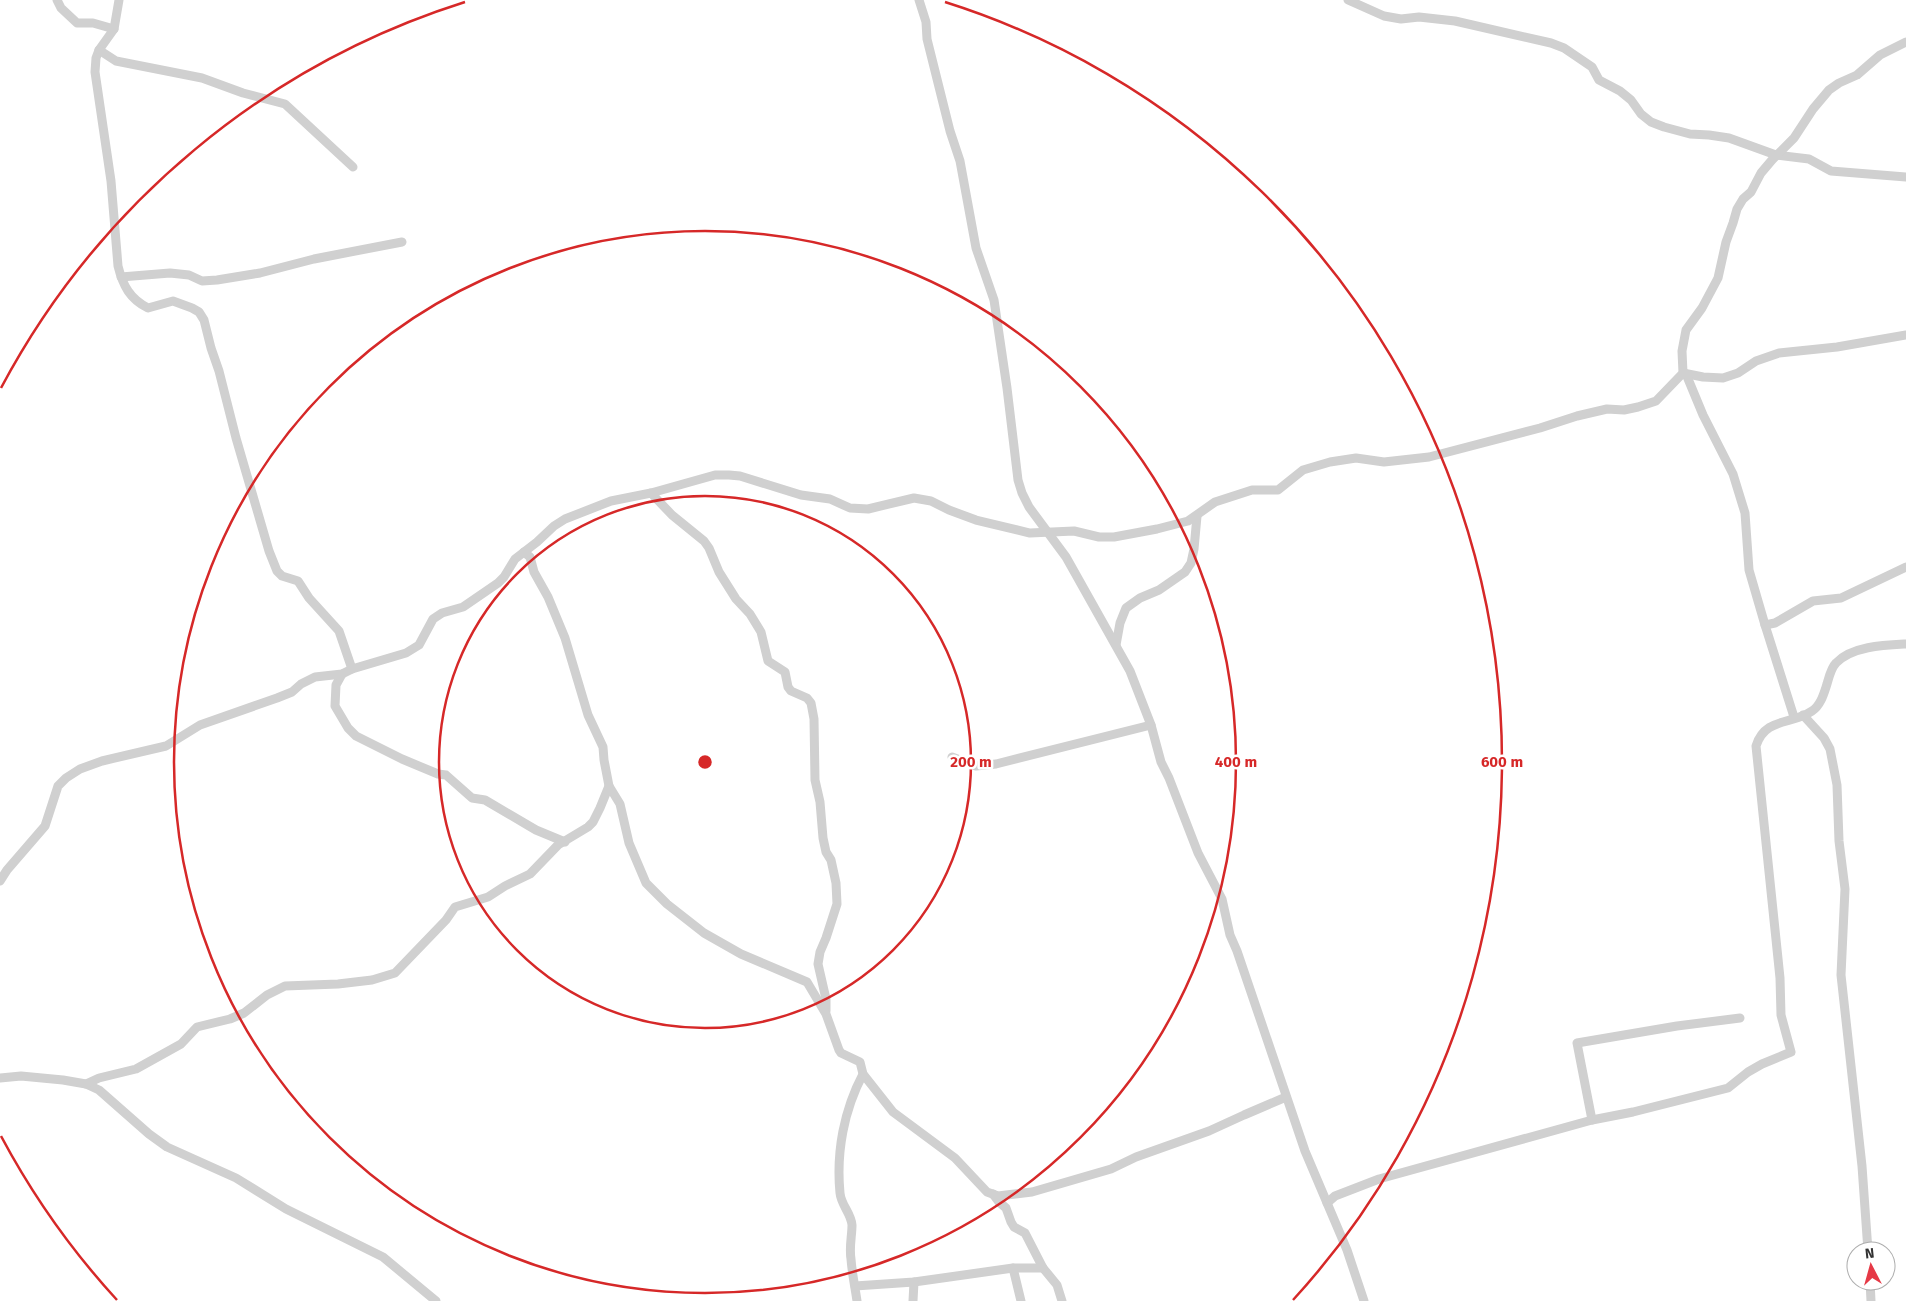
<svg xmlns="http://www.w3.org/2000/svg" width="1906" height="1301" font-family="'Fira Sans',sans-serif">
  <rect width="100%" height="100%" fill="#fff"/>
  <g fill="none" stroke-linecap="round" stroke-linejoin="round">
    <g stroke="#d0d0d0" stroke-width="9">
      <path d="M57 0 61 8 77 23H93L114 29"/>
      <path d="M119 0 114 29 99 50 96 58 95 72 111 181 118 266C123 286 130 299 148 308L173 301 192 308 199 312 204 320 211 348 219 371 236 438 269 551 277 571 282 576 298 581 309 598 339 631 352 669"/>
      <path d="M919 0 926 22 927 39 950 131 960 161 976 248 994 300 1007 388 1018 480 1022 493 1029 507 1066 557 1130 671 1151 725 1161 762 1169 778 1198 853 1222 899 1230 935 1237 951 1305 1151 1347 1250 1364 1301"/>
      <path d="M1348 0 1384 16 1401 19 1419 17 1455 21 1551 43 1564 48 1592 67 1599 80 1620 91 1631 100 1641 114 1651 122 1664 127 1690 134 1709 135 1729 138 1776 155 1809 159 1831 171 1906 177"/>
      <path d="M99 50 116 61 202 78 243 93 285 104 353 167"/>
      <path d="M121 277 170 273 189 275 202 281 217 280 260 273 314 259 402 242"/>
      <path d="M1683 373 1703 377 1723 378 1738 373 1756 361 1779 353 1837 347 1906 335"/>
      <path d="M1686 374 1703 415 1733 474 1745 513 1749 570 1765 625 1775 623 1813 601 1841 598 1906 567"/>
      <path d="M651 493 672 515 704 541 709 548 719 572 736 599 750 614 761 632 768 661 785 672 788 687 791 691 807 698 811 703 814 719 815 780 820 802 823 838 826 852 831 860 836 883 837 904 826 938 820 952 818 964 826 999V1011"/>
      <path d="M524 552 530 557 534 572 548 597 565 638 588 715 603 747 604 760 609 786 620 804 629 843 646 883 667 904 704 933 741 954 807 982 826 1014 839 1050 841 1053 860 1062 863 1074 893 1112 955 1158 987 1192 998 1196 1032 1192 1111 1169 1136 1157 1209 1131 1244 1115 1286 1097"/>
      <path d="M1765 625 1794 717"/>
      <path d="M1116 645 1120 623 1126 608 1140 598 1159 590 1185 572 1191 563 1194 549 1197 516"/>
      <path d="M342 674 336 685 335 706 348 728 356 736 402 759 438 774 446 775 472 798 485 800 536 830 565 842"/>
      <path d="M1803 715 1824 738 1830 749 1837 785 1839 841 1845 889 1841 975 1862 1166 1868 1251"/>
      <path d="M952 757 976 766 996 764 1151 725"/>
      <path d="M0 881 7 870 45 826 58 786 66 778 80 769 102 761 166 746 200 725 277 698 292 692 301 684 315 677 342 674 352 669 406 653 419 645 433 619 442 613 463 607 498 583 504 577 515 559 537 542 554 526 565 519 611 501 651 493 715 475H729L740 476 801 495 830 499 850 508 868 509 914 498 931 501 949 510 976 520 1030 533 1074 531 1099 537H1114L1157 529 1188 521 1215 502 1252 490H1278L1303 470 1330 462 1356 458 1384 462 1429 457 1540 428 1577 416 1607 409 1624 410 1638 407 1656 401 1683 373 1682 351 1686 330 1702 308 1718 278 1726 242 1733 223 1737 209 1743 199 1751 192 1761 173 1772 160 1794 138 1813 109 1829 90 1839 83 1857 75 1880 55 1906 42"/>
      <path d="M0 1078 21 1076 63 1080 86 1084 99 1090 149 1134 167 1147 236 1178 286 1209 383 1257 436 1301"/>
      <path d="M86 1084 99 1078 136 1069 181 1044 197 1027 230 1019 244 1013 267 995 285 986 338 984 372 980 395 973 446 920 455 907 488 897 505 886 530 874 558 845 588 827 593 822 600 808 609 786"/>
      <path d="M1592 1120 1577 1043 1677 1026 1740 1018"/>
      <path d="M993 1194 999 1202 1006 1208 1011 1222 1014 1227 1025 1233 1043 1268 1057 1285 1062 1301"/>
      <path d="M1327 1203 1335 1196 1379 1179 1592 1120 1633 1112 1728 1088 1748 1072 1762 1064 1791 1052 1781 1015 1780 978 1756 746C1765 717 1792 725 1812 711 1821 705 1824 693 1827 684 1829 677 1831 668 1836 663 1852 646 1885 645 1906 644"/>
      <path d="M1013 1268 1021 1301"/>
      <path d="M1870 1281 1871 1301"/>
      <path d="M855 1286 914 1282 1013 1268H1043"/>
      <path d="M857 1301C855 1287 852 1273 851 1259 849 1247 852 1236 852 1225 851 1213 841 1205 840 1193 836 1152 844 1110 863 1074"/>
      <path d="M913 1301 914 1282"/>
    </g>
  </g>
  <g fill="none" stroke="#d62828" stroke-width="2.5">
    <circle cx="705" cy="762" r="266"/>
    <circle cx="705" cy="762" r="531"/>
    <path d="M117 1300A797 797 0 0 1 1 1136M1 388A797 797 0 0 1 465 2M945 2A797 797 0 0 1 1293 1300"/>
  </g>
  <circle cx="705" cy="762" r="8" fill="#d62828" stroke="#fff" stroke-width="2.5"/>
  <g font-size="15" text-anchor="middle" font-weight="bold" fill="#d62828" stroke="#fff" stroke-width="5" stroke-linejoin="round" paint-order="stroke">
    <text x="971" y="767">200 m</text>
    <text x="1236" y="767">400 m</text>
    <text x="1502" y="767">600 m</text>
  </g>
  <g transform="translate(1871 1266) rotate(354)"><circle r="24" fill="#ffffff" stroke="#adadad"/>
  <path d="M0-4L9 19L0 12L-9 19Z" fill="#e63946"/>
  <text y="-8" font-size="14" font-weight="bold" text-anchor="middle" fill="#333333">N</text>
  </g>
</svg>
